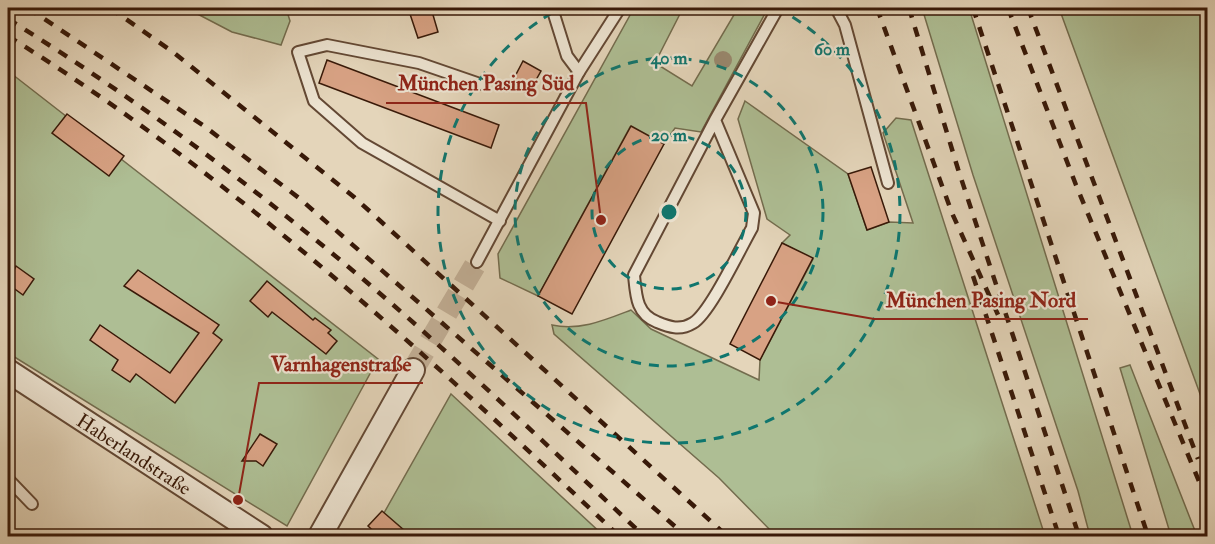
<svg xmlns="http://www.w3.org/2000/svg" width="1215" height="544" font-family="'IM FELL Double Pica',serif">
  <rect width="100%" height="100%" fill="#e4d5ba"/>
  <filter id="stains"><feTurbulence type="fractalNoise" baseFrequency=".00333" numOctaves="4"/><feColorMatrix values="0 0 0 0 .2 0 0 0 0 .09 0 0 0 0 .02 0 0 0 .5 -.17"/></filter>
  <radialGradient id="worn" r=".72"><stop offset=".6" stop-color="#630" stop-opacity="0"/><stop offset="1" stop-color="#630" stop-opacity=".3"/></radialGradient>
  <g fill="#aebe94" stroke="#736c4e" stroke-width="1.5">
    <path d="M186 8H286L290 21 281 45 232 32Z"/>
    <path d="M634 8H683L655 63 692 86 738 8H768L701 132 675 128 664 144 630 127 538 296 500 278 498 254Z"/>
    <path d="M922 8H969L1133 536H1090L1078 491 973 175Z"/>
    <path d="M1059 8H1207V413Z"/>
    <path d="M8 71 378 359 287 526 8 353Z"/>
    <path d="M745 101 848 174 867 230 889 222 913 223 883 133 896 118 911 120 1045 536H776L719 478 554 334 552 325C580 331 605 320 631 310L651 329 759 380 760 360 813 259 782 243 790 235 767 219 738 119Z"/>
    <path d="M1130 365 1197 536H1171L1120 368Z"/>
    <path d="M451 394 604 536H371Z"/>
  </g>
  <g fill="#d8a284" stroke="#381908" stroke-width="1.5">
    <path d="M408 8H431L438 32 418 38Z"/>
    <path d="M327 60 499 125 491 148 319 83Z"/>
    <path d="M523 61 541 71 528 94 511 84Z"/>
    <path d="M67 114 124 156 109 176 52 133Z"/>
    <path d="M631 126 664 144 572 314 538 296Z"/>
    <path d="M871 167 889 222 867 230 848 174Z"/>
    <path d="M782 243 813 258 760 360 730 344Z"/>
    <path d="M16 266 34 279 23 295 8 284Z"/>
    <path d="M138 270 219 325 213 333 222 340 175 403 136 374 130 382 112 370 118 360 90 340 100 325 170 373 199 333 124 286Z"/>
    <path d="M267 281 313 320 315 318 331 330 328 333 337 341 326 354 272 312 268 317 250 301Z"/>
    <path d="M260 434 277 444 263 466 256 461H242Z"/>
    <path d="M382 511 412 537H380L368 526Z"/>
  </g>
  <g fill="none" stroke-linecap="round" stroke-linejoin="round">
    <path stroke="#c2af96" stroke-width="22" stroke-dasharray="22 11" stroke-linecap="butt" d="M413 370 477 262"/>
    <defs>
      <g id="lane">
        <path d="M552 8 567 56 579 72"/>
        <path d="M836 8 845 25 888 183"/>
        <path d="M480 84 419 63 327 45 298 52 314 101 362 143 500 221"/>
        <path d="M715 120 754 213 752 228C740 249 710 313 693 323 680 331 669 327 657 322 636 314 636 295 634 275L715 120 778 8"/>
        <path d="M477 262 579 72 620 8"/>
        <path d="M8 479 32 504"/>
      </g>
      <g id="street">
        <path d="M8 371 261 536"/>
        <path d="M320 536 413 370"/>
      </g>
    </defs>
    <use href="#lane" stroke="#634834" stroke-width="14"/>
    <use href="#street" stroke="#634834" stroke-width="26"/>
    <use href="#lane" stroke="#ede4d2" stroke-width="10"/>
    <use href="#street" stroke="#ede4d2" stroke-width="22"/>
    <g stroke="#381908" stroke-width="4.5" stroke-dasharray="10 10" stroke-linecap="butt">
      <path d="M28 8 204 126 299 198 686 536"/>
      <path d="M110 8 173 52 354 197 727 536"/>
      <path d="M877 8 952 213 999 317"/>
      <path d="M909 8 958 169 1079 536"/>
      <path d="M973 8 1148 536"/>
      <path d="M1008 8 1076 185 1208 503"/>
      <path d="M1028 8 1198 459"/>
      <path d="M8 19C137 99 261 192 377 291 468 369 556 454 644 536"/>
      <path d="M8 36C231 175 428 355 619 536"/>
      <path d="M973 276 1059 536"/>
    </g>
  </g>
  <circle fill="#99896f" cx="723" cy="60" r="9"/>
  <g fill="none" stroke="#0f766e" stroke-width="3" stroke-dasharray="10 8">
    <circle cx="669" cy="212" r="77"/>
    <circle cx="669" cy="212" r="154"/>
    <path d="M777 8A231 231 0 1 1 561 8"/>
  </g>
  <g text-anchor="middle" stroke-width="4.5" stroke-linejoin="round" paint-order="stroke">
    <g font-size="20" fill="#381908" stroke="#ede4d2">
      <text transform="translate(134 454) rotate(33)" y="7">Haberlandstraße</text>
    </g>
  </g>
  <circle cx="669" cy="212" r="9" fill="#0f766e" stroke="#ede4d2" stroke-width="3"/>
  <g font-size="18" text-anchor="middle" font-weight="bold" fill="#0f766e" stroke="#ede4d2" stroke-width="4.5" stroke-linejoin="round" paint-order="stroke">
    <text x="832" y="55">60 m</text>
    <text x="669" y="64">40 m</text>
    <text x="669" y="141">20 m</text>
  </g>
  <path fill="none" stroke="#8f2418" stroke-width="2" d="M601 220L586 103H386M771 301L874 319H1088M238 500L259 383H423"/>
  <g fill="#8f2418" stroke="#ede4d2" stroke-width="2">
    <circle cx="601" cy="220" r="6"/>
    <circle cx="771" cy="301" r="6"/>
    <circle cx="238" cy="500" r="6"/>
  </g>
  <g font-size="21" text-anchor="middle" font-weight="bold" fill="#8f2418" stroke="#ede4d2" stroke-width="4.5" stroke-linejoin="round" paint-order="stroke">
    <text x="486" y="90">München Pasing Süd</text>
    <text x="981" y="307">München Pasing Nord</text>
    <text x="341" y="371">Varnhagenstraße</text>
  </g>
  <rect width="1215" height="544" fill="none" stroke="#e4d5ba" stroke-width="30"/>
  <rect x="9" y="9" width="1197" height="526" fill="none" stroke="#381908" stroke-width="3"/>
  <rect x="15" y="15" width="1185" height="514" fill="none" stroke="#381908" stroke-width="1.5"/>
  <rect width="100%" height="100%" filter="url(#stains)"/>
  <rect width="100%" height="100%" fill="url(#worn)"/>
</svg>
